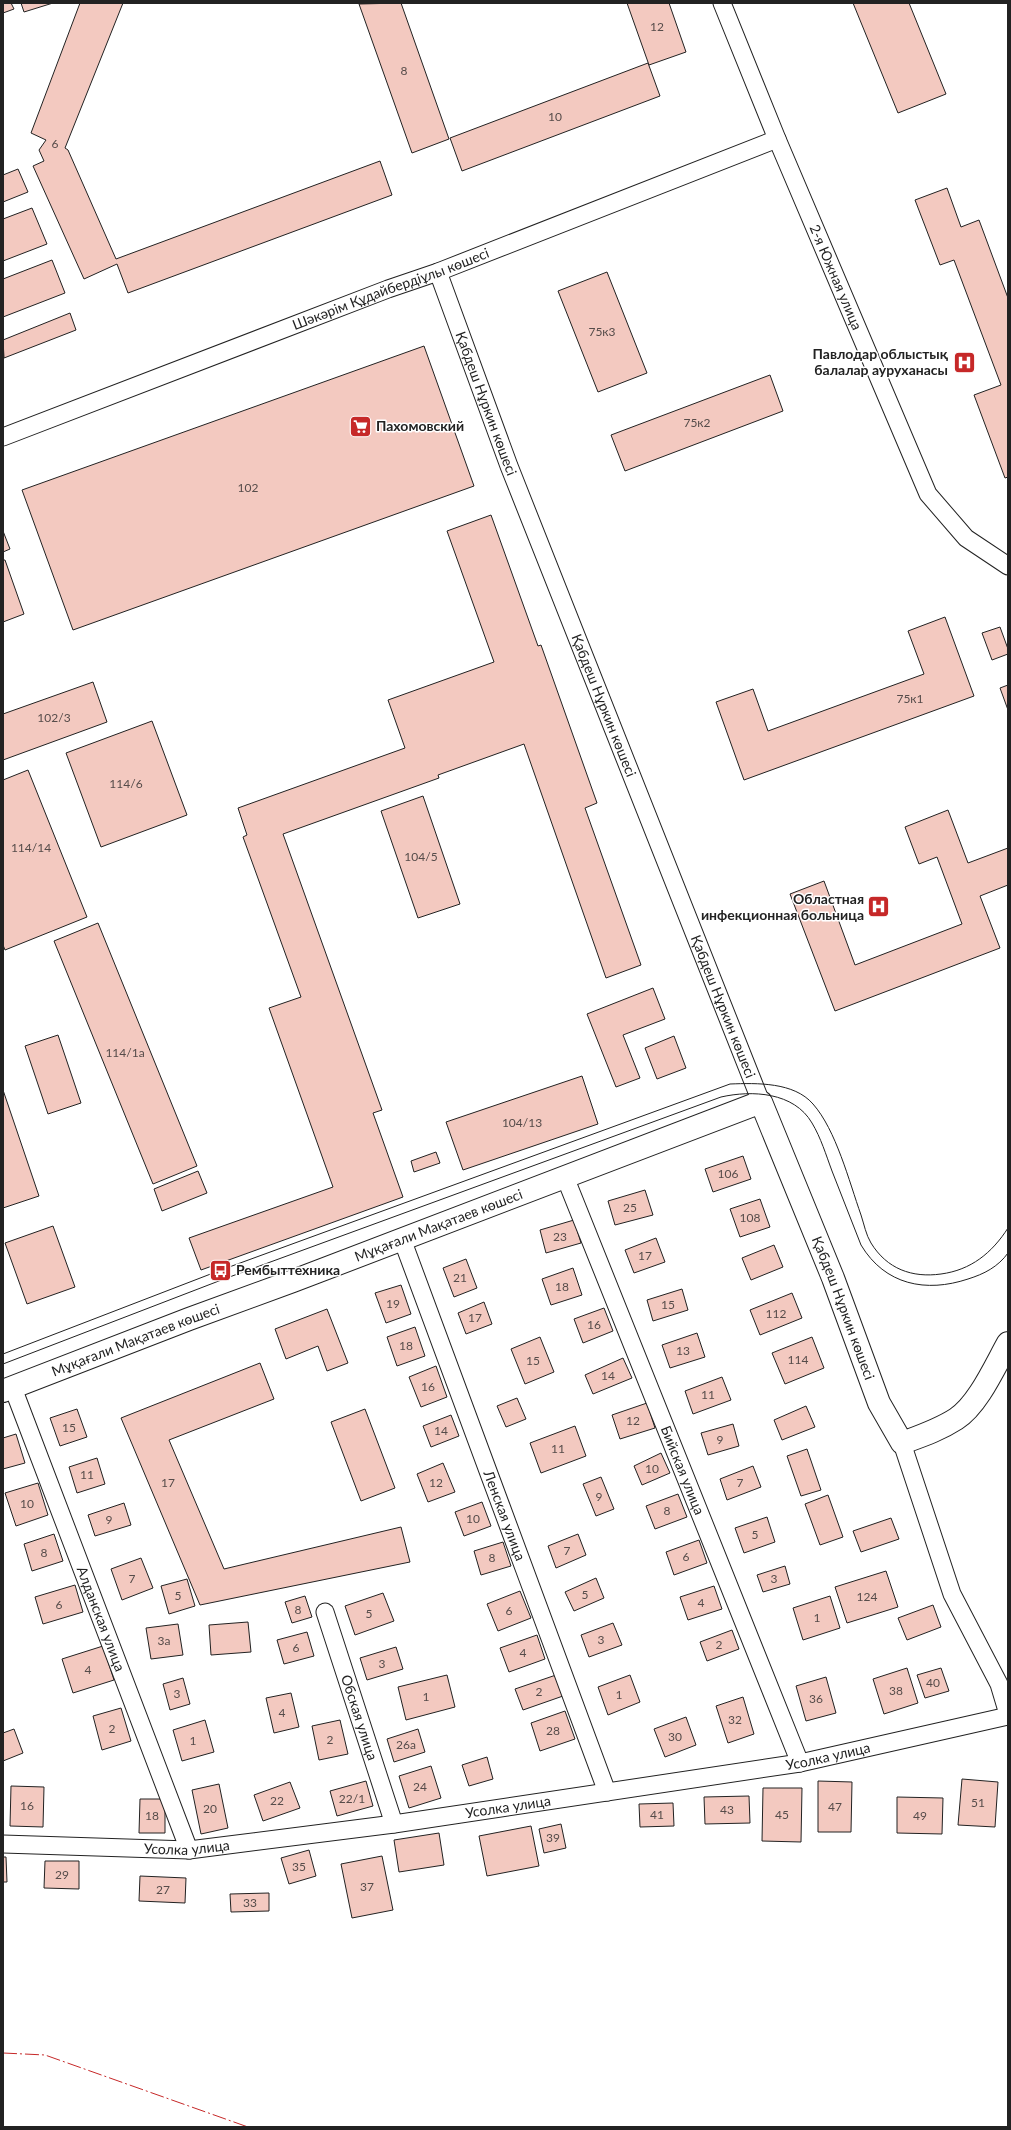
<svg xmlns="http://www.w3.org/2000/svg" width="1011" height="2130" font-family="Lato,sans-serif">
  <rect width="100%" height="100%" fill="#fff"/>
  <g fill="#f3c9c0" stroke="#222">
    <path d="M3 3H11L14 9 3 13Z"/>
    <path d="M21 3H53L24 12Z"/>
    <path d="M80 3H123L65 148 68 150 116 259 380 161 392 195 128 293 117 264 84 279 33 166 44 161 39 150 46 140 31 133Z"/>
    <path d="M401 3 449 139 412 153 359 4Z"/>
    <path d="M627 3H669L686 52 649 65Z"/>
    <path d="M853 3H909L946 94 898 113Z"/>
    <path d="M648 63 660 96 462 171 450 138Z"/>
    <path d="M18 169 28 192 3 202V175Z"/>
    <path d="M947 188 961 227 979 220 1008 298V477L1005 478 974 395 1001 385 954 260 940 265 915 200Z"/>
    <path d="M32 208 47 244 3 261V219Z"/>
    <path d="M52 260 65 293 3 317V279Z"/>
    <path d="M607 272 647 373 598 392 558 291Z"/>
    <path d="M70 313 76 330 4 358 3 340Z"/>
    <path d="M424 346 474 486 73 630 22 490Z"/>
    <path d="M770 375 783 411 625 471 611 435Z"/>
    <path d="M491 515 538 646 541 645 597 803 585 808 641 965 606 978 524 744 438 775 439 778 283 834 382 1110 373 1113 403 1197 201 1270 189 1238 333 1187 269 1008 301 997 243 837 247 835 238 808 405 748 388 700 494 662 447 531Z"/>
    <path d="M3 531 10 549 3 552Z"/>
    <path d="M3 560H5L24 614 3 622Z"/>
    <path d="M945 617 974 696 744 780 716 702 753 689 768 731 924 674 908 631Z"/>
    <path d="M1000 627 1008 649V654L992 660 982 633Z"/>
    <path d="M93 682 107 722 3 760V714Z"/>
    <path d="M1008 685V710L1000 688Z"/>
    <path d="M152 721 187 815 101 847 66 753Z"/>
    <path d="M28 770 87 917 5 950 3 945V780Z"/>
    <path d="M423 796 460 904 418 918 381 811Z"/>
    <path d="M948 810 968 863 1008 848V885L980 896 1000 948 835 1011 790 894 824 881 855 965 962 924 937 857 919 864 905 827Z"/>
    <path d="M98 923 197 1166 153 1184 54 941Z"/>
    <path d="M653 988 665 1019 623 1035 640 1078 616 1087 587 1014Z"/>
    <path d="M58 1035 81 1103 48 1114 25 1046Z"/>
    <path d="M674 1036 686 1068 657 1079 645 1048Z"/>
    <path d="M582 1076 598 1124 463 1170 446 1122Z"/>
    <path d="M3 1090 39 1196 3 1208Z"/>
    <path d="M436 1152 440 1163 414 1172 411 1161Z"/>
    <path d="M743 1156 751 1179 713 1192 705 1169Z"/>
    <path d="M198 1171 207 1193 162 1211 154 1189Z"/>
    <path d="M645 1190 653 1215 615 1225 608 1201Z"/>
    <path d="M760 1199 770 1227 740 1237 730 1209Z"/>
    <path d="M574 1220 581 1243 546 1253 540 1230Z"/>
    <path d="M53 1226 75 1287 27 1304 5 1243Z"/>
    <path d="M656 1238 665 1262 634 1273 625 1250Z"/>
    <path d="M774 1245 783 1267 751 1280 742 1258Z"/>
    <path d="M466 1259 477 1288 454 1297 443 1268Z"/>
    <path d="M573 1268 582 1295 551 1305 542 1279Z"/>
    <path d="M401 1285 411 1314 386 1323 375 1293Z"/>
    <path d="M682 1289 688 1310 653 1321 647 1300Z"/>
    <path d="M792 1293 802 1318 760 1335 750 1310Z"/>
    <path d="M484 1302 492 1324 466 1334 458 1313Z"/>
    <path d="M604 1308 613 1331 583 1343 574 1319Z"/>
    <path d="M327 1309 348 1363 327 1371 318 1346 286 1359 275 1329Z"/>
    <path d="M415 1327 425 1356 397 1366 387 1337Z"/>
    <path d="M697 1333 705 1357 670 1368 662 1345Z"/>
    <path d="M540 1337 554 1372 525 1384 511 1349Z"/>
    <path d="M812 1337 824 1368 785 1384 772 1353Z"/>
    <path d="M623 1358 632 1378 593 1394 585 1375Z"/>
    <path d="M260 1363 274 1399 169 1440 224 1569 401 1527 410 1562 200 1605 121 1418Z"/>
    <path d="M436 1366 447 1397 421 1407 409 1377Z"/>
    <path d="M722 1377 731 1400 693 1414 685 1391Z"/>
    <path d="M517 1398 526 1419 506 1427 497 1406Z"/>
    <path d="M647 1403 655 1428 620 1439 612 1415Z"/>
    <path d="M806 1406 815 1427 782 1440 774 1420Z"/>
    <path d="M77 1409 87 1437 60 1446 50 1418Z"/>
    <path d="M365 1409 395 1488 361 1501 331 1422Z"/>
    <path d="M451 1415 459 1436 431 1447 423 1426Z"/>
    <path d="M733 1424 739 1446 708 1455 701 1433Z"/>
    <path d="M575 1426 586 1456 541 1473 530 1443Z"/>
    <path d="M16 1434 25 1463 3 1469V1438Z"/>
    <path d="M807 1449 821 1490 801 1496 787 1456Z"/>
    <path d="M661 1453 670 1473 642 1485 634 1466Z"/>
    <path d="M97 1458 105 1484 77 1493 69 1467Z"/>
    <path d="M443 1463 455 1492 428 1502 417 1474Z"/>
    <path d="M753 1466 761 1487 727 1500 720 1479Z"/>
    <path d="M601 1477 614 1509 596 1516 583 1484Z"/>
    <path d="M38 1483 48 1515 16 1526 5 1493Z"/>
    <path d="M678 1494 687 1517 655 1529 646 1506Z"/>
    <path d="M828 1495 843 1537 820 1545 805 1504Z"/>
    <path d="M482 1502 491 1526 464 1536 455 1512Z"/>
    <path d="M124 1503 131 1525 95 1536 88 1515Z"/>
    <path d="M767 1517 775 1542 744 1553 735 1528Z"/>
    <path d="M891 1518 899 1539 861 1552 853 1531Z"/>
    <path d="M54 1534 63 1561 32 1571 24 1544Z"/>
    <path d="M578 1534 586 1555 556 1568 548 1546Z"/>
    <path d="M699 1540 707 1563 674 1575 666 1552Z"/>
    <path d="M503 1542 511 1566 481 1575 474 1551Z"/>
    <path d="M141 1558 153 1588 122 1600 111 1569Z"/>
    <path d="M785 1566 790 1584 763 1592 757 1575Z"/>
    <path d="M886 1571 898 1607 847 1623 835 1587Z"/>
    <path d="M596 1578 604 1598 574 1611 565 1592Z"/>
    <path d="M187 1579 195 1606 169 1614 161 1586Z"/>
    <path d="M75 1585 83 1612 43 1624 35 1597Z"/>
    <path d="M714 1586 722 1609 688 1620 680 1597Z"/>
    <path d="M520 1591 531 1618 498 1631 487 1604Z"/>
    <path d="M383 1593 394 1621 355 1635 345 1606Z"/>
    <path d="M305 1596 312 1617 292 1623 285 1602Z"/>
    <path d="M830 1596 840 1628 803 1640 793 1608Z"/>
    <path d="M933 1605 941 1627 907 1640 898 1618Z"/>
    <path d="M248 1622 251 1652 211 1655 209 1625Z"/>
    <path d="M613 1623 622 1645 589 1657 581 1635Z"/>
    <path d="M178 1624 183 1655 151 1659 146 1628Z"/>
    <path d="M732 1630 739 1649 707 1661 700 1642Z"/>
    <path d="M307 1632 314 1656 284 1664 277 1640Z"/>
    <path d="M537 1635 545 1659 509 1672 500 1648Z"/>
    <path d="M103 1646 114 1680 73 1693 62 1659Z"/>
    <path d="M396 1647 403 1669 367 1680 360 1658Z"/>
    <path d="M907 1668 918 1703 884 1714 873 1679Z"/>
    <path d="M941 1668 949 1691 925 1698 917 1675Z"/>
    <path d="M447 1675 455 1707 406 1720 398 1687Z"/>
    <path d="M556 1675 563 1696 523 1710 515 1689Z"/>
    <path d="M630 1675 640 1702 608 1715 598 1687Z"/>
    <path d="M826 1677 836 1713 806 1721 796 1686Z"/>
    <path d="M183 1678 190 1704 170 1710 163 1684Z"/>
    <path d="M291 1693 299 1727 274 1733 266 1698Z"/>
    <path d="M743 1697 754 1734 728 1743 716 1706Z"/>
    <path d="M121 1708 131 1741 102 1750 93 1716Z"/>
    <path d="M565 1711 575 1739 540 1751 531 1723Z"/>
    <path d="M686 1717 696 1745 665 1757 654 1729Z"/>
    <path d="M205 1720 214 1752 182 1761 173 1730Z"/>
    <path d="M340 1720 348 1754 319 1760 312 1726Z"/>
    <path d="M14 1729 23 1753 3 1761V1733Z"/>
    <path d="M418 1729 425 1752 394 1762 387 1739Z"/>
    <path d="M487 1757 493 1779 469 1786 462 1765Z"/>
    <path d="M431 1766 441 1798 409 1808 399 1776Z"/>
    <path d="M962 1779 998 1782 995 1827 958 1825Z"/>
    <path d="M366 1781 373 1806 337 1816 330 1791Z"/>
    <path d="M818 1781 852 1782 851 1832H818Z"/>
    <path d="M290 1782 300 1808 263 1821 254 1795Z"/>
    <path d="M219 1784 228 1828 201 1834 192 1790Z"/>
    <path d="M11 1786 44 1787 43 1827 10 1826Z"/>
    <path d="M763 1788H802L801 1842 762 1841Z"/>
    <path d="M749 1796 750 1823 705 1824 704 1797Z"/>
    <path d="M897 1797 943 1798 942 1834 897 1833Z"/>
    <path d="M140 1799H165V1833H139Z"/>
    <path d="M673 1803 674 1826 640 1827 639 1804Z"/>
    <path d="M561 1824 566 1848 544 1853 539 1829Z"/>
    <path d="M531 1826 539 1866 487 1876 479 1836Z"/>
    <path d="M439 1833 444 1865 399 1872 394 1840Z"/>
    <path d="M309 1850 316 1876 289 1884 281 1858Z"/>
    <path d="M382 1856 393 1910 352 1918 341 1864Z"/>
    <path d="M3 1857H6L7 1882H3Z"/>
    <path d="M45 1861H79V1889L44 1888Z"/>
    <path d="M140 1876 186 1878 185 1903 139 1901Z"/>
    <path d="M269 1893V1911L231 1912 230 1894Z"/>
  </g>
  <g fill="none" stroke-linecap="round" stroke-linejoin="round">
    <defs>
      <g id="street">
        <path id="s1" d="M722 3 777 139 928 494 966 538 1008 566"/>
        <path id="s2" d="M438 272 509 466 761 1102"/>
        <path id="s3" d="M3 437 388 289 438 272 777 139"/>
        <path id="s4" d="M565 1177 800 1763"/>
        <path id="s5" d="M402 1239 607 1792"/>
        <path id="s6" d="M13 1388 189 1850"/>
        <path d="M902 1443 952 1594 999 1684 1008 1714"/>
        <path id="s7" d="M325 1612 394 1824"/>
        <path id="s8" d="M3 1844 189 1850 394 1824 800 1763 1008 1716"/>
      </g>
      <g id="secondary">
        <path id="s9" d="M3 1391 189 1319 293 1281 761 1102 833 1278 879 1403 902 1443C921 1436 939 1430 956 1419 978 1405 995 1366 1008 1343"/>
      </g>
    </defs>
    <use href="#street" stroke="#222" stroke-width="19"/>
    <use href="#secondary" stroke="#222" stroke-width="24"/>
    <use href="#street" stroke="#fff" stroke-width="17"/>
    <use href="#secondary" stroke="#fff" stroke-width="22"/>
    <g stroke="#222" stroke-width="1">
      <path d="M3 1354 221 1270 730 1084C757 1083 794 1082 813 1104 836 1130 849 1181 861 1215 864 1224 866 1235 871 1243 887 1269 912 1278 941 1274 971 1270 992 1253 1008 1228"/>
      <path d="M3 1364 224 1279 721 1097C752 1090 794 1092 812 1123 821 1138 826 1155 832 1171 842 1196 851 1220 861 1245 885 1285 926 1293 968 1279 984 1274 998 1267 1008 1253"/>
    </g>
    <path stroke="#c62828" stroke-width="1" stroke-dasharray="14 3 2 3" stroke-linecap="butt" d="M3 2053 45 2055 248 2127"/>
  </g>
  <defs>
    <symbol id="hospital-square" viewBox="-11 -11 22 22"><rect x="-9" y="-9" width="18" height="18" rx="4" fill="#c62828" stroke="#fff"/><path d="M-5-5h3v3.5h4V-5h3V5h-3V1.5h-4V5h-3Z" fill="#fff"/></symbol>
    <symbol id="supermarket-square" viewBox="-11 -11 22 22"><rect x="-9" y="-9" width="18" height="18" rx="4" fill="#c62828" stroke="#fff"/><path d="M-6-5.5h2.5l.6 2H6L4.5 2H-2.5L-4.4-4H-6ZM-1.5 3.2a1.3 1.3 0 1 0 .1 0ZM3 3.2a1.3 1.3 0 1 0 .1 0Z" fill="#fff"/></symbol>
    <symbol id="bus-square" viewBox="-11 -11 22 22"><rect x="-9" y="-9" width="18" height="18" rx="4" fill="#c62828" stroke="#fff"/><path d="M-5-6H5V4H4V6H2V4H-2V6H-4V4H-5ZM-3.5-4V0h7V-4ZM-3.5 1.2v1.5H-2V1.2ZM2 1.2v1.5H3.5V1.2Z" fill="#fff"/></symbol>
  </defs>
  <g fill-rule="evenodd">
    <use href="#hospital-square" x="952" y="350" width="25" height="25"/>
    <use href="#supermarket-square" x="348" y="414" width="25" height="25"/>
    <use href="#hospital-square" x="866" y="894" width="25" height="25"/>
    <use href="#bus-square" x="208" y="1258" width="25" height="25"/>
  </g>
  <g text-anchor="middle" stroke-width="3" stroke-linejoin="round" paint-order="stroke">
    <g font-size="12" fill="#564c4a">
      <text x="657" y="31">12</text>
      <text x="404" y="75">8</text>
      <text x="555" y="121">10</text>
      <text x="55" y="148">6</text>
      <text x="602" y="336">75к3</text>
      <text x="697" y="427">75к2</text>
      <text x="248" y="492">102</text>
      <text x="910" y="703">75к1</text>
      <text x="54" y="722">102/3</text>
      <text x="126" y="788">114/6</text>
      <text x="31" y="852">114/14</text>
      <text x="421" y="861">104/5</text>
      <text x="125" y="1057">114/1а</text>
      <text x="522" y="1127">104/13</text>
      <text x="728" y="1178">106</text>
      <text x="630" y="1212">25</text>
      <text x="750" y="1222">108</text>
      <text x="560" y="1241">23</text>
      <text x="645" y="1260">17</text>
      <text x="460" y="1282">21</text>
      <text x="562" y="1291">18</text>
      <text x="393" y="1308">19</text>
      <text x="668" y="1309">15</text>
      <text x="776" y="1318">112</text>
      <text x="475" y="1322">17</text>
      <text x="594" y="1329">16</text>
      <text x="406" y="1350">18</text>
      <text x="683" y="1355">13</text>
      <text x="798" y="1364">114</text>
      <text x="533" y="1365">15</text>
      <text x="608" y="1380">14</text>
      <text x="428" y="1391">16</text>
      <text x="708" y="1399">11</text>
      <text x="633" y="1425">12</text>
      <text x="69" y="1432">15</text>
      <text x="441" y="1435">14</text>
      <text x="720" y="1444">9</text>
      <text x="558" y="1453">11</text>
      <text x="652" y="1473">10</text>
      <text x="87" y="1479">11</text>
      <text x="168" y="1487">17</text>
      <text x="436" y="1487">12</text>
      <text x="740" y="1487">7</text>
      <text x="599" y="1501">9</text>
      <text x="27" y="1508">10</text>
      <text x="667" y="1515">8</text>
      <text x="473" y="1523">10</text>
      <text x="109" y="1524">9</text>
      <text x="755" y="1539">5</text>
      <text x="567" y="1555">7</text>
      <text x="44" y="1557">8</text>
      <text x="686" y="1561">6</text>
      <text x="492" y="1562">8</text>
      <text x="132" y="1583">7</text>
      <text x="774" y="1583">3</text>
      <text x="585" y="1599">5</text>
      <text x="178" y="1600">5</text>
      <text x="867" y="1601">124</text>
      <text x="701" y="1607">4</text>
      <text x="59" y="1609">6</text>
      <text x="298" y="1614">8</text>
      <text x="509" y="1615">6</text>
      <text x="369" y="1618">5</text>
      <text x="817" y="1622">1</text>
      <text x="601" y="1644">3</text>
      <text x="164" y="1645">3а</text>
      <text x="719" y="1649">2</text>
      <text x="296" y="1652">6</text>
      <text x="523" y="1657">4</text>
      <text x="382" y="1668">3</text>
      <text x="88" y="1674">4</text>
      <text x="933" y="1687">40</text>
      <text x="896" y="1695">38</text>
      <text x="539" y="1696">2</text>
      <text x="177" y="1698">3</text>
      <text x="619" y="1699">1</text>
      <text x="426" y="1701">1</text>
      <text x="816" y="1703">36</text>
      <text x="282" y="1717">4</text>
      <text x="735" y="1724">32</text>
      <text x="112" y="1733">2</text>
      <text x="553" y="1735">28</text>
      <text x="675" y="1741">30</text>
      <text x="330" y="1744">2</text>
      <text x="193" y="1745">1</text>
      <text x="406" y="1749">26а</text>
      <text x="420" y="1791">24</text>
      <text x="352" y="1803">22/1</text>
      <text x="277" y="1805">22</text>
      <text x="978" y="1807">51</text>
      <text x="27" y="1810">16</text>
      <text x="835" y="1811">47</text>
      <text x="210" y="1813">20</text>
      <text x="727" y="1814">43</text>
      <text x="657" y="1819">41</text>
      <text x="782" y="1819">45</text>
      <text x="152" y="1820">18</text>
      <text x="920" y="1820">49</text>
      <text x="553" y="1842">39</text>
      <text x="299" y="1871">35</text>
      <text x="62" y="1879">29</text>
      <text x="367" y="1891">37</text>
      <text x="163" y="1894">27</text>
      <text x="250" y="1907">33</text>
    </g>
    <g font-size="14" fill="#222" stroke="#fff">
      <text dy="5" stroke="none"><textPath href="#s1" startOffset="297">2-я Южная улица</textPath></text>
      <text dy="5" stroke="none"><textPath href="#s3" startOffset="415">Шәкәрім Құдайбердіұлы көшесі</textPath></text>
      <text dy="5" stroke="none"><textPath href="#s2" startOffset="140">Қабдеш Нұркин көшесі</textPath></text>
      <text dy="5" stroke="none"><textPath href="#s2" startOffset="464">Қабдеш Нұркин көшесі</textPath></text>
      <text dy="5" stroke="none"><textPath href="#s2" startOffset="788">Қабдеш Нұркин көшесі</textPath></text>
      <text dy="5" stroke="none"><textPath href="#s9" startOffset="466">Мұқағали Мақатаев көшесі</textPath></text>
      <text dy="5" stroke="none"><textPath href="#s9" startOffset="1033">Қабдеш Нұркин көшесі</textPath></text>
      <text dy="5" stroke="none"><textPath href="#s9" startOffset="142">Мұқағали Мақатаев көшесі</textPath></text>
      <text dy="5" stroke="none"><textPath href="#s4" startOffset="316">Бийская улица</textPath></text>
      <text dy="5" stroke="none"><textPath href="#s5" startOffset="295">Ленская улица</textPath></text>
      <text dy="5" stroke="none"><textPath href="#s6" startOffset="247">Алданская улица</textPath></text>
      <text dy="5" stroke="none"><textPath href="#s7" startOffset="111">Обская улица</textPath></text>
      <text dy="5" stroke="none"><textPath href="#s8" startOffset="832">Усолка улица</textPath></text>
      <text dy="5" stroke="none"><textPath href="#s8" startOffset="508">Усолка улица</textPath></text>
      <text dy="5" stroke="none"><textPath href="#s8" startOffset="184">Усолка улица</textPath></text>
    </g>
    <g font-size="14" font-weight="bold" fill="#222" stroke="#fff" text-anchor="end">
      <text x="948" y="359">Павлодар облыстық<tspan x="948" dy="16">балалар ауруханасы</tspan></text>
      <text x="376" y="431" text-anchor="start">Пахомовский</text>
      <text x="864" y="904">Областная<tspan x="864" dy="16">инфекционная больница</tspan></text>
      <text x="236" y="1275" text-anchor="start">Рембыттехника</text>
    </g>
  </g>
  <rect width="1011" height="2130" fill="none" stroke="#222222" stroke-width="8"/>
</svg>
